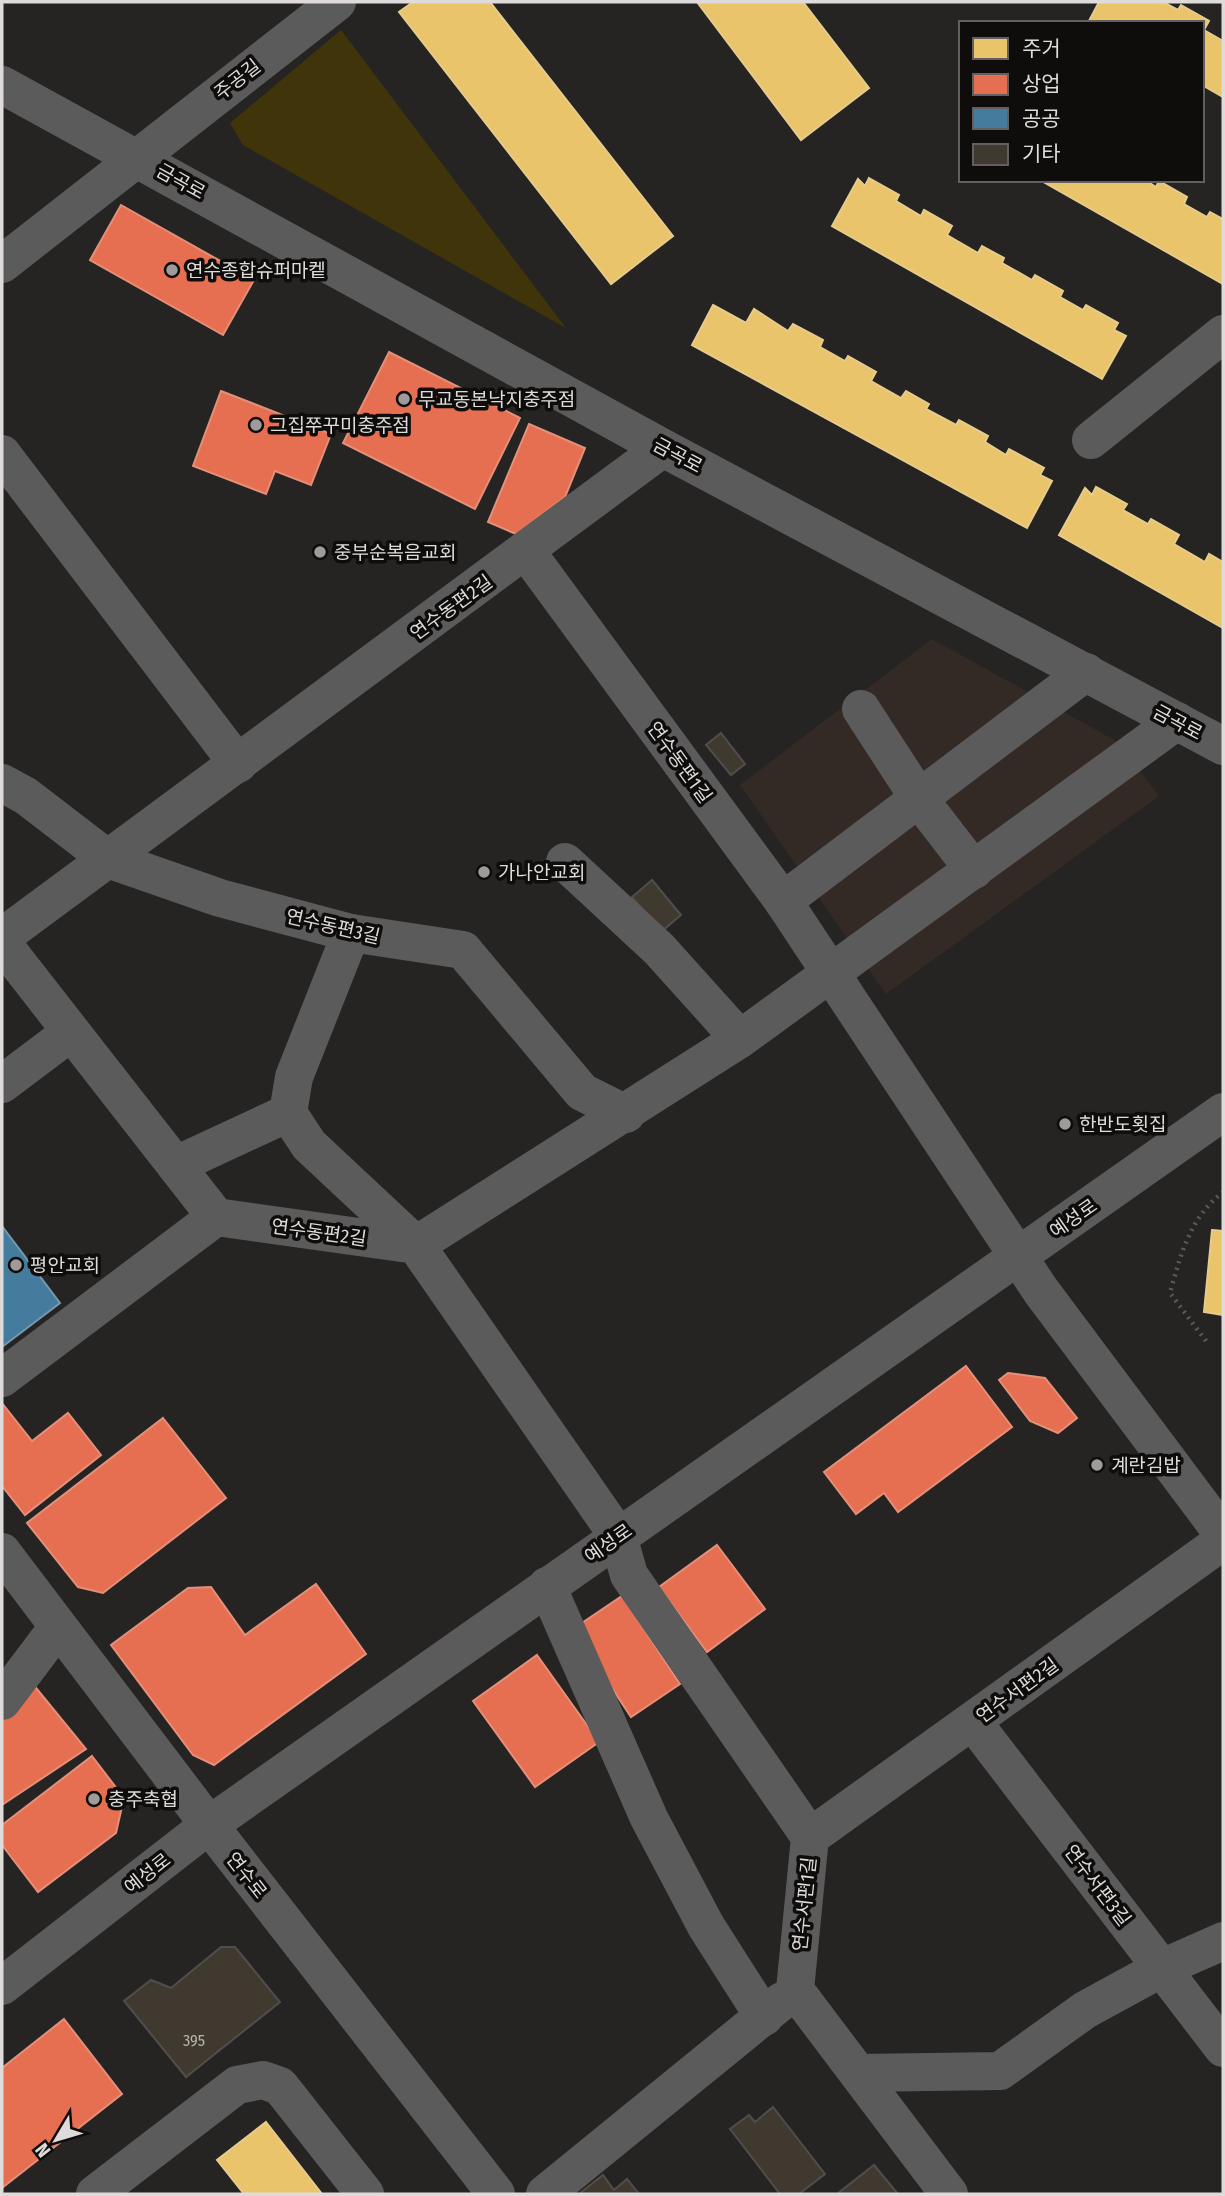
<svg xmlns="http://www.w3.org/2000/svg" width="1225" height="2196" font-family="'Fira Sans Condensed','Noto Sans KR',sans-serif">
  <rect width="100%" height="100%" fill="#262422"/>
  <path fill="#332a26" d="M932 639 1118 742 1159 796 886 994 740 785Z"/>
  <path fill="#40340a" d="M341 30 566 328 243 145 230 123Z"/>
  <g fill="#e9c46a" stroke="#e6cb8c" stroke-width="2">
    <path d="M413 2H490L673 236 611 284 399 12Z"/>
    <path d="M697 2H803L869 88 801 140Z"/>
    <path d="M1099 2H1163L1178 10 1181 5 1209 21 1204 30 1223 41V97L1202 85V23H1092L1089 21Z"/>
    <path d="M869 178 899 195 896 201 921 216 924 210 952 226 947 235 978 253 982 246 1004 258 1002 263 1032 280 1035 275 1063 291 1060 297 1083 310 1086 305 1118 323 1114 330 1126 336 1102 379 832 226 858 179 865 186Z"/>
    <path d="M1040 180H1145L1156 187 1159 181 1187 197 1184 204 1207 217 1210 212 1223 219V284Z"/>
    <path d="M713 305 746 323 754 309 788 331 793 324 823 340 820 347 845 361 848 356 876 372 871 381 901 398 906 391 929 404 926 409 956 425 959 420 988 436 985 442 1006 455 1009 449 1044 468 1040 475 1052 481 1027 528 692 345Z"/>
    <path d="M1096 487 1127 504 1123 510 1148 524 1151 519 1179 535 1174 544 1205 562 1209 554 1223 562V628L1059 535 1085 488 1092 495Z"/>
    <path d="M1212 1230 1223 1231V1315L1204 1312Z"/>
    <path d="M266 2122 322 2194H244L217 2160Z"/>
  </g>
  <g fill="#e76f51" stroke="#e48f7a" stroke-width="2">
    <path d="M121 205 254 280 223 335 90 260Z"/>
    <path d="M389 352 520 418 475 509 343 443Z"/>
    <path d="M221 391 331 434 311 485 275 471 266 494 193 466Z"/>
    <path d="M529 424 585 448 565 497 516 534 488 522Z"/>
    <path d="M966 1366 1012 1427 898 1512 884 1493 856 1514 824 1472Z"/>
    <path d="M1008 1373 1045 1378 1077 1418 1058 1433 1030 1421 999 1380Z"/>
    <path d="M2 1403 32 1441 68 1413 101 1455 25 1515 2 1486Z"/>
    <path d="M163 1418 226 1498 103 1593 78 1587 27 1523Z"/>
    <path d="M717 1545 765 1609 707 1652 659 1587Z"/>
    <path d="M316 1584 366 1654 214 1765 193 1755 111 1645 188 1588 211 1587 245 1635Z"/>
    <path d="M622 1596 680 1684 631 1717 573 1629Z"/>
    <path d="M537 1655 599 1742 535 1787 473 1701Z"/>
    <path d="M32 1683 86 1749 2 1805V1720Z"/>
    <path d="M92 1756 124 1798 116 1833 38 1892 2 1845V1825Z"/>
    <path d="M64 2019 122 2094 2 2188V2068Z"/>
  </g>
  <path fill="#457b9d" stroke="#7398af" stroke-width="2" d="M2 1226 60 1303 2 1347Z"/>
  <g fill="#403930" stroke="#504e4d" stroke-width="2">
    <path d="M721 733 745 764 731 775 706 745Z"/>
    <path d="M652 880 681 915 661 932 632 897Z"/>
    <path d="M221 1947H235L280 2002 186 2077 124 2001 151 1980 171 1988Z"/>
    <path d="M773 2107 825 2174 799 2194H780L730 2129 749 2115 755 2122Z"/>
    <path d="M874 2165 898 2194H837Z"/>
    <path d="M603 2175 614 2190 627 2179 639 2194H579Z"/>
  </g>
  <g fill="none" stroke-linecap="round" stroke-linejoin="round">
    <path stroke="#5c5a59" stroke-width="4.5" stroke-dasharray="2 5" stroke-linecap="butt" d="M1206 1341 1170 1293C1181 1253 1190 1218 1223 1192"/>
    <g stroke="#5c5b5b" stroke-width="38">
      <path d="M2 85 663 448 1223 746"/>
      <path d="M2 264 337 2"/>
      <path d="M1091 440 1223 334"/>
      <path d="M2 454 238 764"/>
      <path d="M526 551 783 901 1041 1291 1223 1534"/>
      <path d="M861 709 920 800 974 870"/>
      <path d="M2 783 26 796 108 859 220 898 351 933 463 950 582 1092 626 1114"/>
      <path d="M565 862 659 949 740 1039"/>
      <path d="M783 901 1086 672"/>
      <path d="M351 933 294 1077 288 1113 309 1145 416 1245 740 1039 1177 721"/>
      <path d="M2 937 663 448"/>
      <path d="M2 943 216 1217 416 1245 618 1536 629 1575 810 1837 795 1990 949 2194"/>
      <path d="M2 1084 71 1032"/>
      <path d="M176 1165 288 1113"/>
      <path d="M2 1378 216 1217"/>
      <path d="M2 1552 209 1825 496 2194"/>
      <path d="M547 1586 649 1818 706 1926 764 2017"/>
      <path d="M2 1701 58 1627"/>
      <path d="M973 1722 1223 2048"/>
      <path d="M810 1837 1223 1541"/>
      <path d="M2 1986 209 1825 1223 1112"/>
      <path d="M858 2073 1000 2071 1085 2010 1162 1968 1223 1941"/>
      <path d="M95 2194 237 2085 263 2080 280 2086 365 2194"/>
      <path d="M545 2194 782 2001"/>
    </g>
  </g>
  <g fill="#9e9b9a" stroke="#0f0d0c" stroke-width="2.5">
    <circle cx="172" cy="270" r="7"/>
    <circle cx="404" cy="399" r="7"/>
    <circle cx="256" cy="425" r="7"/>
    <circle cx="320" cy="552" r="7"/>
    <circle cx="484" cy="872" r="7"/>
    <circle cx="1065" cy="1124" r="7"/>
    <circle cx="16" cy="1265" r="7"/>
    <circle cx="1097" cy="1465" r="7"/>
    <circle cx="94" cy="1799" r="7"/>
  </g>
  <g text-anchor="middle" stroke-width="7" stroke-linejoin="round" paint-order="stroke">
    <g font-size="16" fill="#b6b2b0">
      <text x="194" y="2046">395</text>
    </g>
    <g font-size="19" fill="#dedbda" stroke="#0f0d0c">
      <text transform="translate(237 79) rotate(-38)" y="7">주공길</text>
      <text transform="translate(181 181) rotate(29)" y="7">금곡로</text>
      <text transform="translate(678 455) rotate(28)" y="7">금곡로</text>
      <text transform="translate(451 607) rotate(-36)" y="7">연수동편2길</text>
      <text transform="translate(1178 722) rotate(28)" y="7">금곡로</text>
      <text transform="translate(680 762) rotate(54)" y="7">연수동편1길</text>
      <text transform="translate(333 926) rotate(13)" y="7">연수동편3길</text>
      <text transform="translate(1073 1218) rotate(-35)" y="7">예성로</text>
      <text transform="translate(319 1232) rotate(8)" y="7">연수동편2길</text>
      <text transform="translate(608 1543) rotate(-35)" y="7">예성로</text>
      <text transform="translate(1017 1690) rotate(-36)" y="7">연수서편2길</text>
      <text transform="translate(147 1873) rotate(-38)" y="7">예성로</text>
      <text transform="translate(247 1875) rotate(52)" y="7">연수로</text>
      <text transform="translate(1098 1885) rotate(53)" y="7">연수서편3길</text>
      <text transform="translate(804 1904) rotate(-84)" y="7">연수서편1길</text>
    </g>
    <g font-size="19" fill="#dedbda" stroke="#0f0d0c" text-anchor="start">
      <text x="186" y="277">연수종합슈퍼마켙</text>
      <text x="418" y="406">무교동본낙지충주점</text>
      <text x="270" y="432">그집쭈꾸미충주점</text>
      <text x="334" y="559">중부순복음교회</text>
      <text x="498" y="879">가나안교회</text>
      <text x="1079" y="1131">한반도횟집</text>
      <text x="30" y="1272">평안교회</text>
      <text x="1111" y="1472">계란김밥</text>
      <text x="108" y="1806">충주축협</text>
    </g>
  </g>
  <rect width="1225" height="2196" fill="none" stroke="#dedbda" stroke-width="7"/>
  <rect x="959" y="21" width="245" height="161" fill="#0f0d0c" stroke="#625f5e" stroke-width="2"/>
  <rect x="973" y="38" width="35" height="21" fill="#e9c46a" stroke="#625f5e" stroke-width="2"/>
  <text x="1022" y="56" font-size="21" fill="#dedbda">주거</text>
  <rect x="973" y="74" width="35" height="21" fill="#e76f51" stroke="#625f5e" stroke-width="2"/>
  <text x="1022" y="91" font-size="21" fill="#dedbda">상업</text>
  <rect x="973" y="108" width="35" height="21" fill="#457b9d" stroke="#625f5e" stroke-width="2"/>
  <text x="1022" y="126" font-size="21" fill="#dedbda">공공</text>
  <rect x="973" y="144" width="35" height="21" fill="#403930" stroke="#625f5e" stroke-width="2"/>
  <text x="1022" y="161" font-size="21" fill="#dedbda">기타</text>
  <g transform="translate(56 2140) rotate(232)" stroke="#0f0d0c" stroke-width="5" paint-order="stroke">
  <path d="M0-5L12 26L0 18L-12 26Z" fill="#dedbda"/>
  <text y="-10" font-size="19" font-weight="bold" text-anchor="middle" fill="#dedbda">N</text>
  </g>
</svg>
